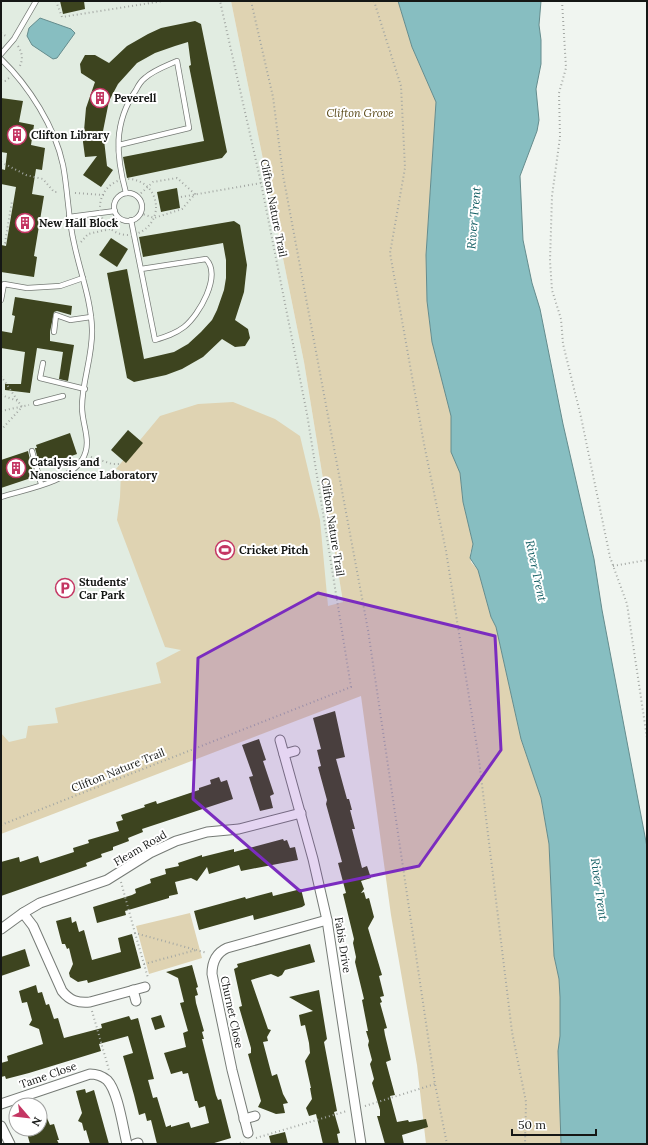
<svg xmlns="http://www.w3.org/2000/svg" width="648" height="1145" font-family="Lora,serif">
  <rect width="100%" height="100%" fill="#f0f5f0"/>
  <path fill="#e1ece1" d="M1 1H231L304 362 343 602 1 834Z"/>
  <g fill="#dfd3b2">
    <path d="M231 1H398L412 47 436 102 426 255 427 301 431 335 451 416V442L460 473 463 502 473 544 470 554 471 562 478 570 491 617 496 627 521 739 541 798 549 844 554 956 559 979 560 997V1036L558 1051 561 1144H426L417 1065 391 915 361 696 1 834V733L9 742 26 738 28 726 58 723 55 708 161 683 156 663 181 650 165 647 117 520 120 497 121 471 116 469 160 416 198 404 233 402 275 419 300 436 320 520 328 606 343 602 304 362Z"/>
    <path d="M190 913 202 958 149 974 136 926Z"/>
  </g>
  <g fill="#87bec1" stroke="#658c8d">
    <path d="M398 1H541L539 25 541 40V64L536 89 539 120 537 131 520 176 523 240 532 283 540 309 563 424 594 559 602 610 647 847V1144H561L558 1051 560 1036V997L559 979 554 956 549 844 541 798 521 739 496 627 491 617 478 570 470 558 473 544 463 502 460 473 451 452V416L432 342 427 301 426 255 436 102 412 47Z"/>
    <path d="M40 18 71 29 75 33 57 58 53 59 32 45 27 36 29 28Z"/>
  </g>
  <g fill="#3d441f">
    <path d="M60 1H84L85 9 63 14Z"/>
    <path d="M195 21 201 24 227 152 222 158 127 178 123 157 204 141 189 66 191 65 188 42 175 46 155 53 137 63 118 84 109 101 103 131 107 166 113 170 101 187 83 175 97 156 85 157 83 142 86 108 95 82 81 73 80 64 85 55H95L109 63 127 46 148 34 161 28Z"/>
    <path d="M1 98 23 101 19 122 34 125 31 145 45 148 42 170 36 169 32 194 44 196 34 256 37 257 34 277 1 272V245L6 246 16 187 1 184V169L5 170 7 153 1 152Z"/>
    <path d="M177 188 180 208 161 212 157 192Z"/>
    <path d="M234 221 240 225 247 265 244 292 235 320 248 329 250 338 245 346 235 347 222 339 203 357 182 369 166 375 134 382 127 378 107 273 127 269 144 359 174 352 188 344 201 332 212 320 217 310 224 290 226 278V260L223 243 143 257 139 237Z"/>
    <path d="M111 238 128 249 117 267 99 255Z"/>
    <path d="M15 297 72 306 71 315 57 311 54 312 50 332V341L74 345 68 381 59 379 63 352 37 348 30 393 5 390V384H21L25 352 1 348V331L12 333 15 316 12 315Z"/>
    <path d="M128 430 143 443 126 463 111 450Z"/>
    <path d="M70 433 77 454 40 467 35 448H37L36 445Z"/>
    <path d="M28 451 34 477 1 488V460Z"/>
    <path d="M335 711 345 757 336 759 347 799H349L352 810H350L355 829H352L362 868 367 866 371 878 361 881 364 889 361 893 364 892 366 899 369 898 374 917 368 928 382 975 379 976 384 996 380 997 382 1002 380 1003 387 1028 384 1029 385 1035 391 1060 386 1062 395 1095 390 1096 397 1122 408 1120 409 1122 426 1119 428 1127 402 1135 404 1144H385L377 1116H380V1110L372 1083 374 1079 370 1064 372 1060 368 1045 369 1041 366 1031H368L362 1000 364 999 355 962 356 957 353 943 354 939 343 894 346 893 338 863 342 862 326 804 327 800 318 767 321 766 317 750 321 749 313 718Z"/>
    <path d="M259 739 266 760 263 761 274 794 270 796 273 808 260 811 249 777 253 776 242 745Z"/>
    <path d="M219 777 221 782 227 780 233 799 142 829 143 832 128 838 129 841 113 847V850L101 854 102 857 86 863 87 866 1 896V862L19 857 20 862 38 856 40 863 74 852 73 848 89 843 88 840 119 831 116 822 123 820 121 815 145 807 144 805 156 801 157 804 199 790V788L211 784 210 780Z"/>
    <path d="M283 839 284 841 287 840 290 848 295 847 298 860 241 871 239 865 209 874 207 867 197 881 191 878 175 882 178 894 169 896V898L125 911 126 915 97 923 93 907 132 895 136 893 135 889 151 883 150 879 166 874 165 869 179 866 178 863 202 855V857L234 849V852Z"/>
    <path d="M301 889 305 905 302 907 254 920 253 915 199 930 194 911 245 897 246 899 272 892 273 896Z"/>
    <path d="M71 917 72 923 76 921 79 932 84 930 92 960 121 952 118 938 132 934 141 968 88 983 87 980 78 982 70 977 69 973 73 964 69 948 67 949 65 944H62L56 921Z"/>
    <path d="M310 944 315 962 285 970 282 975 278 977 271 974 251 980 268 1029 271 1030 267 1037 268 1041 263 1042 272 1076 277 1074 283 1094 288 1103 283 1104 285 1113 276 1114 258 1107 261 1101 248 1054 251 1053V1048L239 1007 242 1006 234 969 238 967 237 964Z"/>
    <path d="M25 949 30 966 1 976V957Z"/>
    <path d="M192 965 198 987 196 988 198 995 195 996 196 1003 204 1031 202 1032 204 1039H202L216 1095 218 1100 221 1099 231 1138 211 1144H157L151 1120 147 1121 145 1113 139 1115 134 1095 123 1056 133 1053 128 1036 99 1044 101 1051 29 1073 6 1079 5 1076 1 1077V1063L8 1061 7 1056 43 1044 39 1029 29 1025 32 1020 27 1002 22 1003 19 991 36 985 38 993 42 992 46 1005 49 1004 54 1019 58 1018 64 1038 102 1028 101 1024 129 1016 131 1020 138 1018 154 1079 148 1080 153 1098 157 1097 166 1127 171 1125V1127L189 1122 191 1128 209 1123 205 1106 199 1108 197 1101H195L188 1073 183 1074 182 1071 171 1074 164 1053 186 1047 183 1033 188 1031 180 1003 184 1002 178 978 166 972Z"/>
    <path d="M319 990 327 1039 324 1042 337 1111 334 1112 340 1133 337 1134 339 1144H323L316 1114 309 1116 306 1108 312 1099 310 1088H311L305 1061 310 1053 309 1043 305 1025 301 1026 299 1015 313 1011 289 997Z"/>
    <path d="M161 1015 165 1027 155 1030 151 1018Z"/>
    <path d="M85 1089 86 1093 94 1090 109 1144H90L86 1130 84 1131 82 1123 78 1121 82 1113 76 1091Z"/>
    <path d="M47 1118 50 1125 54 1124 59 1140H57L59 1144H30L27 1133 40 1129V1120Z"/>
    <path d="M285 1132 288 1144H271L269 1136Z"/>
  </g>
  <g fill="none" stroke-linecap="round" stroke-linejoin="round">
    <defs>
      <g id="lane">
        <path d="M1 54 14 39 36 1"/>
        <path d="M1 59C29 86 55 127 63 165 68 191 68 218 74 243 80 272 91 299 92 329 93 356 82 381 82 407 82 426 93 442 82 460 67 483 26 489 1 497"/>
        <path d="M119 145 189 128 177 61C166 66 154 70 145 78 141 81 138 86 136 90 113 123 116 156 126 193"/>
        <circle cx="128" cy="207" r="14"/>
        <path d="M69 217 115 211"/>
        <path d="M131 220 155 340C165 337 175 334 184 327 199 315 222 276 206 259L141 269"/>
        <path d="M1 300 4 284 27 288 60 286 83 278"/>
        <path d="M54 332 56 315 70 320 91 317"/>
        <path d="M43 363 40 378 85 389"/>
        <path d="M36 403 63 396"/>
        <path d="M32 451 41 484"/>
      </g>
      <g id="street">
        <path d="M280 740 313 859 327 920 361 1144"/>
        <path d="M284 754 295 751"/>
        <path d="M23 913 33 926 62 991C70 1001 78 1003 90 1002L145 987"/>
        <path d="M1 929 23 913 40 903 107 880 150 853 176 841 207 832 239 829 301 813"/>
        <path d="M133 990 136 1001"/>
        <path d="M1 1104 90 1074C96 1074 102 1076 107 1080 118 1091 123 1128 127 1144"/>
        <path d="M244 1119 255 1116"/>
        <path d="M1 1126 10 1144"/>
        <path d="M248 1133 232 1070 212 974C212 962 216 953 227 948L327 920"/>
        <path d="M135 1144 138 1143"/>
      </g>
    </defs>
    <use href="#lane" stroke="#767b76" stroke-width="6"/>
    <use href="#street" stroke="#767b76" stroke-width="11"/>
    <g stroke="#a3a7a3" stroke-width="2" stroke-dasharray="1 3" stroke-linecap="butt">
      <path d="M56 1 62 17 163 1"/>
      <path d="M251 1 273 97 283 175 368 630 435 1084 447 1144"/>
      <path d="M374 1 401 86 405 168 390 253 424 444 446 551 479 760 512 1032 526 1102 525 1144"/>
      <path d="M562 1 566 68 559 93 560 137 552 196 550 261 552 290 561 319 563 344 581 417 610 557 627 604 647 738"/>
      <path d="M1 33 6 36"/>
      <path d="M18 46C23 54 23 60 19 68"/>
      <path d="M1 80 5 81 9 78"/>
      <path d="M1 162 26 175 43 179 54 192H59"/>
      <circle cx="128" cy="207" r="28"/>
      <path d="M75 193 104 195"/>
      <path d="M138 196 153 182 177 178 195 194 182 209 154 218 140 213"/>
      <path d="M181 197 261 183"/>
      <path d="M1 242 5 243 12 201"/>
      <path d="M81 242 88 234 110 229"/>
      <path d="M1 376 22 407 1 430"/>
      <path d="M1 395 18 401"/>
      <path d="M1 411 29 405"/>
      <path d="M91 457 112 464H119"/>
      <path d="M613 566 647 560"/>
      <path d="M1 825 351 687 307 414 261 183 220 1"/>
      <path d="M121 882 135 933 207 953"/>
      <path d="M135 933 148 978"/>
      <path d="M144 964 196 950"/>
      <path d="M92 1011 109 1070"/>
      <path d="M365 1106 435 1084"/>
      <path d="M256 1138 347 1111"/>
      <path d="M236 1144 244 1142"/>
    </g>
    <use href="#lane" stroke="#fff" stroke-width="4.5"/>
    <use href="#street" stroke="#fff" stroke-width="9"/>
  </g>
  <path fill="#7b2cbf" fill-opacity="0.2" stroke="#7b2cbf" stroke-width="3" stroke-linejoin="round" d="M318 593 495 636 501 750 419 866 300 891 193 799 198 658Z"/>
  <defs>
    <symbol id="building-ring" viewBox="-11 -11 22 22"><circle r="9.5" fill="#fff" stroke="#c43663" stroke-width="1.5"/><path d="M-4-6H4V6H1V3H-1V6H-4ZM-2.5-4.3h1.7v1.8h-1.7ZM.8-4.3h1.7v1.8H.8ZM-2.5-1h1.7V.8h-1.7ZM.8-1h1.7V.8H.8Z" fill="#c43663"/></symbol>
    <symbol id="stadium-ring" viewBox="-11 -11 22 22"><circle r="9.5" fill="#fff" stroke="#c43663" stroke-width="1.5"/><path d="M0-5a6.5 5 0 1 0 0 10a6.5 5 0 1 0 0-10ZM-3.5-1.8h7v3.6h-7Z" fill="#c43663"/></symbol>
    <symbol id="parking-ring" viewBox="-11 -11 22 22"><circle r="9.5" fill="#fff" stroke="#c43663" stroke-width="1.5"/><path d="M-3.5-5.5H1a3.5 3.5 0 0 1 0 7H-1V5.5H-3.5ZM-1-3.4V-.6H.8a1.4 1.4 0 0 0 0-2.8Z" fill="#c43663"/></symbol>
  </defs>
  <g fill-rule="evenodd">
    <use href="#building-ring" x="89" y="87" width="22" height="22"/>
    <use href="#building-ring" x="6" y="124" width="22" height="22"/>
    <use href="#building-ring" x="14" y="212" width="22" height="22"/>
    <use href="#building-ring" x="5" y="457" width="22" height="22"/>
    <use href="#stadium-ring" x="214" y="539" width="22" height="22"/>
    <use href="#parking-ring" x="54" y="577" width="22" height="22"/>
  </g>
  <g text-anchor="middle" stroke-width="4" stroke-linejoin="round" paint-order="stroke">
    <g font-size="11" font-weight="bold" fill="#151715" stroke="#fff" text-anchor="start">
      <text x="114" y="102">Peverell</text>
      <text x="31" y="139">Clifton Library</text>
      <text x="39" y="227">New Hall Block</text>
      <text x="30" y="466">Catalysis and<tspan x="30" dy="13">Nanoscience Laboratory</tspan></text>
      <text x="239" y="554">Cricket Pitch</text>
      <text x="79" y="586">Students'<tspan x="79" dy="13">Car Park</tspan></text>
    </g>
    <g font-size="11" font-style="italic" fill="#574614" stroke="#fff">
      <text x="360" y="117">Clifton Grove</text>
    </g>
    <g font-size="11" fill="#151715" stroke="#fff">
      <text transform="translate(274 208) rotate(79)" y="4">Clifton Nature Trail</text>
      <text transform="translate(333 527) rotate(81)" y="4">Clifton Nature Trail</text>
      <text transform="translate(118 770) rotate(-22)" y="4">Clifton Nature Trail</text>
      <text transform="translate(140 848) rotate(-30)" y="4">Fleam Road</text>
      <text transform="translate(343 945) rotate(81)" y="4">Fabis Drive</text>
      <text transform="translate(232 1012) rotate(78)" y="4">Churnet Close</text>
      <text transform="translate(48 1075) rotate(-19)" y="4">Tame Close</text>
    </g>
    <g font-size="12" font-style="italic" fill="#186267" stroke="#fff">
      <text transform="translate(474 218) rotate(-85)" y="4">River Trent</text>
      <text transform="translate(536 571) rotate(78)" y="4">River Trent</text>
      <text transform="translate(599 889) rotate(82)" y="4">River Trent</text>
    </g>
  </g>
  <rect width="648" height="1145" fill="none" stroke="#151715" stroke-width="4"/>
  <g transform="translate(28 1117) rotate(118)"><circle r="19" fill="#ffffff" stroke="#a1a2a1"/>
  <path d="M0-3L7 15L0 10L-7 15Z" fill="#c43663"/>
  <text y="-6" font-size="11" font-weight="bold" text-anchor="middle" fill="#151715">N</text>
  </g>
  <path d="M512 1129v6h84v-6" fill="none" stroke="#151715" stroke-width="2"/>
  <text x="518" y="1129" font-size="12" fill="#151715" stroke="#ffffff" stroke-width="3" paint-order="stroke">50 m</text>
</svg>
